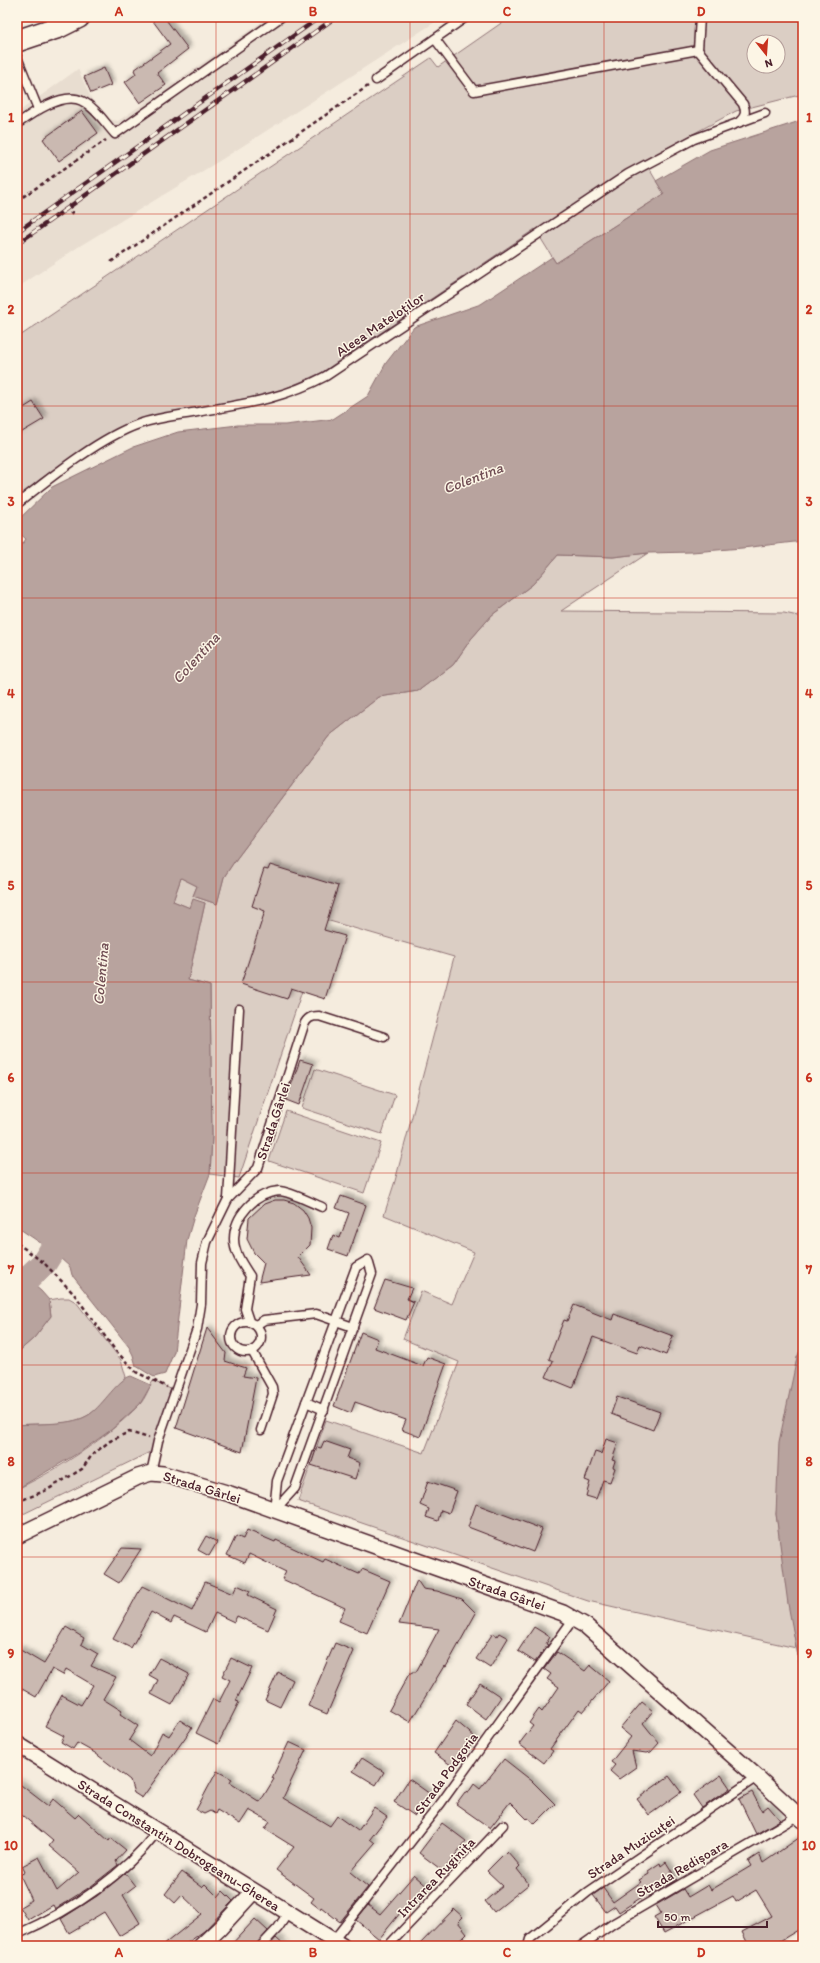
<svg xmlns="http://www.w3.org/2000/svg" width="820" height="1963" font-family="Itim,sans-serif">
  <defs>
    <filter id="shadow"><feDropShadow dx="3.5" dy="-3.5" stdDeviation="2" flood-color="#0004"/></filter>
  </defs>
  <rect width="100%" height="100%" fill="#f5ecde"/>
  <filter id="ink" filterUnits="userSpaceOnUse"><feTurbulence type="fractalNoise" baseFrequency=".025" numOctaves="2"/><feDisplacementMap in="SourceGraphic" scale="8" xChannelSelector="R" yChannelSelector="G"/><feConvolveMatrix kernelMatrix="1 2 1 2 8 2 1 2 1" color-interpolation-filters="sRGB"/></filter>
  <g filter="url(#ink)">
    <path fill="#e8ddd0" d="M269 17H443L224 158 78 247 17 288V113L78 69 91 98 101 114 108 119 118 121Z"/>
    <g fill="#dbcec4" stroke="#927678" fill-rule="evenodd">
      <path d="M510 17H803V94L736 111 644 160 664 194 556 263 535 229 321 373 275 393 139 419 93 443 39 480 17 499V338L431 58 438 67ZM754 42H778V66H754Z"/>
      <path d="M648 553 561 611 784 613 803 617V1343L797 1358 776 1514 796 1648 588 1601 298 1501 326 1420 424 1453 459 1362 403 1339 421 1291 452 1304 474 1252 384 1215 395 1181 454 957 326 920 239 1178 210 1174 212 1137 210 986 188 980 205 903 190 908 173 901 181 878 197 886 193 896 217 904 224 877 234 862 329 736 379 697 418 691 453 665 471 639 492 615 533 584 558 555 613 557Z"/>
      <path d="M315 1069 395 1095 382 1134 302 1108Z"/>
      <path d="M286 1111 381 1143 364 1193 269 1161Z"/>
      <path d="M61 1298H69L76 1302 121 1360 126 1377C113 1392 100 1410 83 1418 66 1426 35 1423 17 1425V1353L34 1338 51 1316 49 1300Z"/>
      <path d="M153 1381 175 1391 156 1446 150 1452 17 1517V1489C59 1469 107 1438 139 1405 146 1398 148 1389 153 1381Z"/>
    </g>
    <g fill="#b8a39e" stroke="#8c6e70">
      <path d="M803 120V541L742 548 692 552 648 553 613 557 558 555 533 584 492 615 471 639 453 665 418 691 379 697 329 736 234 862 224 877 217 904 193 896 197 886 181 878 173 901 190 908 193 899 205 903 188 980 210 986 212 1137 210 1174 194 1216 187 1240 174 1352 165 1374 154 1377 136 1366 133 1355 129 1347 72 1275 70 1267 60 1258 57 1260 47 1251 48 1248 17 1227V551L26 539 17 531V521L52 487 133 447 178 432 238 425H285L333 419 368 396 386 363 414 327 481 304 552 257 556 263 664 194 656 181 710 150Z"/>
      <path d="M17 1271 41 1291 49 1300 51 1316 34 1338 17 1353Z"/>
      <path d="M803 1343V1683L788 1604 776 1514 779 1442 797 1358Z"/>
      <path d="M131 1376 151 1385 140 1404 111 1430 80 1452 17 1489V1425C38 1423 73 1426 90 1414 103 1405 118 1379 131 1376Z"/>
    </g>
    <g fill="none" stroke-linecap="round" stroke-linejoin="round">
      <path stroke="#b8a39e" stroke-width="26" d="M17 1289 44 1263 69 1223"/>
    </g>
    <g fill="#cab9b1" stroke="#4a1f2b" filter="url(#shadow)">
      <path d="M150 17H164L188 49 157 73 166 85 140 103 125 82 136 74 134 70 170 44Z"/>
      <path d="M104 68 111 85 91 93 84 77Z"/>
      <path d="M82 111 98 133 59 161 43 139Z"/>
      <path d="M33 402 44 419 17 435V412Z"/>
      <path d="M270 865 338 886 324 930 345 936 325 999 291 988 287 999 241 984 265 911 252 906 264 869 268 870Z"/>
      <path d="M300 1060 313 1064 299 1105 286 1100Z"/>
      <path d="M341 1196 366 1205 348 1256 328 1249 333 1235 340 1238 349 1213 336 1208Z"/>
      <path d="M275 1200H284L294 1203 303 1210 308 1218 311 1228 310 1245 298 1257 311 1275 259 1282 264 1263 254 1253 247 1239 249 1218 264 1204Z"/>
      <path d="M385 1280 412 1288 407 1299 414 1302 406 1320 374 1308Z"/>
      <path d="M574 1305 612 1320 614 1314 673 1336 666 1355 640 1345 637 1353 593 1337 573 1388 546 1377 553 1361 549 1359 559 1332 564 1320 567 1321Z"/>
      <path d="M207 1328 226 1353 225 1361 246 1368 243 1376 256 1378 242 1452 176 1428Z"/>
      <path d="M361 1332 378 1339 375 1348 423 1366 427 1357 446 1364 420 1437 402 1430 406 1420 355 1402 351 1413 334 1406Z"/>
      <path d="M617 1397 660 1412 653 1430 611 1414Z"/>
      <path d="M606 1439 618 1443 612 1460 615 1461 613 1467 615 1468 610 1482 603 1480 596 1499 586 1496 590 1482 585 1480 595 1452 601 1454Z"/>
      <path d="M324 1441 350 1450 347 1458 360 1463 355 1479 311 1465 317 1447 321 1448Z"/>
      <path d="M428 1481 457 1491 449 1513 441 1510 438 1521 426 1517 429 1509 420 1505Z"/>
      <path d="M476 1504 542 1529 533 1552 468 1527Z"/>
      <path d="M247 1530 275 1542 276 1540 323 1562 325 1559 359 1574 362 1569 390 1581 367 1633 339 1621 345 1608 282 1579 286 1572 249 1554 245 1563 227 1555 236 1536 243 1539Z"/>
      <path d="M206 1536 217 1542 209 1556 198 1550Z"/>
      <path d="M122 1548 141 1549 119 1583 104 1574Z"/>
      <path d="M417 1580 423 1589 437 1591 462 1599 476 1613 446 1667 444 1666 410 1722 389 1710 409 1674 412 1672H416L439 1629 399 1624Z"/>
      <path d="M205 1582 233 1594 237 1585 250 1591 248 1595 277 1609 268 1630 237 1616 234 1622 215 1613 206 1632 174 1617 171 1623 151 1612 131 1648 113 1639 142 1586 192 1611Z"/>
      <path d="M66 1627 84 1638 81 1644 98 1654 91 1666 116 1677 103 1699 122 1711 120 1714 138 1726 129 1740 150 1756 162 1732 169 1736 180 1720 192 1728 142 1798 134 1793 130 1780 95 1753 77 1743 73 1749 61 1742 64 1736 45 1726 62 1695 81 1705 93 1685 66 1669 63 1675 52 1669 36 1697 17 1686V1648L44 1664Z"/>
      <path d="M534 1627 550 1637 546 1644 548 1645 535 1662 518 1651Z"/>
      <path d="M493 1633 497 1636 499 1633 508 1638 490 1668 476 1659Z"/>
      <path d="M335 1643 354 1651 327 1714 308 1706Z"/>
      <path d="M557 1652 585 1671 590 1665 609 1681 583 1712 579 1709 550 1749 553 1751 544 1763 519 1744 533 1726 529 1723 539 1709 542 1712 559 1687 547 1679 551 1674 544 1669Z"/>
      <path d="M159 1658 189 1674 172 1705 151 1694 158 1680 149 1675Z"/>
      <path d="M231 1658 252 1668 236 1701 239 1702 218 1744 196 1733 213 1699 219 1702 230 1680 222 1676Z"/>
      <path d="M278 1672 293 1680 280 1707 265 1700Z"/>
      <path d="M480 1683 501 1697 486 1719 466 1704Z"/>
      <path d="M642 1702 653 1711 643 1723 659 1743 651 1752 646 1753 632 1751 636 1767 619 1779 610 1771 615 1765 611 1762 631 1737 620 1728Z"/>
      <path d="M456 1721 476 1738 455 1768 434 1753Z"/>
      <path d="M289 1742 306 1750 283 1798 330 1826 337 1816 358 1831 374 1808 387 1817 370 1839 375 1843 350 1872 368 1887 340 1922 321 1907 320 1909 311 1902 314 1898 276 1870 294 1847 265 1829 270 1822 249 1810 240 1824 217 1810 215 1814 210 1811 204 1814 196 1810 217 1771 232 1779 230 1783 260 1802 274 1779 272 1778Z"/>
      <path d="M362 1758 384 1772 376 1785 353 1771Z"/>
      <path d="M504 1759 532 1781 555 1804 535 1824 528 1818 527 1819 510 1802 490 1828 456 1804 465 1792 468 1793 474 1784 480 1789Z"/>
      <path d="M721 1775 730 1788 702 1808 693 1795Z"/>
      <path d="M669 1776 681 1792 649 1815 637 1799Z"/>
      <path d="M409 1779 430 1794 415 1816 394 1802Z"/>
      <path d="M17 1782 48 1806 53 1799 75 1818 79 1814 109 1841 111 1838 126 1850 116 1861 118 1865 90 1887 55 1909 53 1905 28 1920 20 1907 32 1900 20 1875 25 1872 22 1866 39 1857 57 1891 79 1872 49 1846 53 1841 17 1811Z"/>
      <path d="M752 1792 762 1811 768 1806 780 1820 756 1834 739 1799Z"/>
      <path d="M442 1823 466 1841 443 1871 419 1853Z"/>
      <path d="M803 1835V1927L778 1942 780 1946H749L742 1932 772 1916 756 1890 736 1902 733 1896 664 1933 654 1917 661 1913 656 1905 683 1889 688 1897 708 1885 711 1890 751 1866 748 1861 759 1854 763 1863Z"/>
      <path d="M507 1851 520 1866 517 1869 529 1884 494 1912 485 1901 503 1886 487 1871Z"/>
      <path d="M666 1862 677 1880 650 1896 648 1893 619 1912 615 1906 606 1912 593 1895 603 1888 613 1902 641 1882 639 1880 649 1874 648 1871 660 1863 661 1866Z"/>
      <path d="M182 1872 202 1887 205 1884 218 1897 223 1891 233 1901 204 1931 183 1946H162L202 1914 182 1895 175 1903 165 1894Z"/>
      <path d="M125 1873 135 1886 123 1895 140 1923 119 1936 104 1912 69 1933 61 1919 97 1896Z"/>
      <path d="M414 1875 429 1888 410 1911 405 1907 379 1939 356 1920 368 1905 380 1914Z"/>
      <path d="M454 1909 463 1917 458 1922 467 1933 454 1946H418Z"/>
      <path d="M255 1919 268 1931 256 1946H230Z"/>
      <path d="M276 1938 285 1946H269Z"/>
    </g>
    <g fill="none" stroke-linecap="round" stroke-linejoin="round">
      <defs>
        <g id="lane">
          <path d="M700 17 698 50 743 104C746 111 746 116 740 121"/>
          <path d="M435 39 474 91 698 50"/>
          <path d="M17 57 38 109"/>
          <path d="M376 80 466 17"/>
          <path d="M17 124C31 114 63 91 82 101 95 107 105 123 115 134L281 17"/>
          <path d="M17 504C50 478 99 438 139 424 156 418 174 416 192 413 242 404 281 400 326 376L628 174 694 139 765 113"/>
          <path d="M228 1199 239 1009"/>
          <path d="M368 1260 372 1274 295 1488 274 1511 277 1481 356 1267Z"/>
          <path d="M249 1321 245 1309 250 1276C243 1265 234 1253 234 1239 234 1216 255 1193 279 1191 289 1191 312 1203 322 1207"/>
          <circle cx="246" cy="1337" r="15"/>
          <path d="M256 1325 264 1320 316 1314 353 1327"/>
          <path d="M252 1351 272 1387 273 1394 261 1430"/>
          <path d="M306 1402 324 1410"/>
          <path d="M151 1473 158 1441 197 1329 201 1304 202 1263 207 1242 228 1199 258 1168 304 1025C307 1018 311 1016 319 1016L384 1037"/>
          <path d="M18 1934C70 1911 121 1878 157 1832"/>
          <path d="M333 1941 441 1803 574 1618"/>
          <path d="M261 1946 278 1928 288 1913"/>
          <path d="M388 1946 503 1825"/>
          <path d="M528 1946 530 1939 588 1892 757 1777"/>
          <path d="M581 1946 614 1923 799 1815"/>
        </g>
        <g id="street">
          <path d="M17 1536 138 1477 151 1473 163 1474 230 1494 563 1613 586 1626 757 1777 803 1820"/>
          <path d="M17 1744 342 1946"/>
          <path d="M201 1946 220 1928 253 1892"/>
        </g>
        <path id="secondary" d="M17 41 59 27 79 17"/>
      </defs>
      <use href="#lane" stroke="#4a1f2b" stroke-width="11"/>
      <use href="#street" stroke="#4a1f2b" stroke-width="18"/>
      <use href="#secondary" stroke="#4a1f2b" stroke-width="24"/>
      <g stroke="#4a1f2b" stroke-width="2.5" stroke-dasharray="4 3" stroke-linecap="butt">
        <path d="M17 201 106 140"/>
        <path d="M70 214 75 210"/>
        <path d="M111 262 368 86"/>
        <path d="M17 1243 44 1263 74 1294 115 1350 136 1372 167 1387"/>
        <path d="M17 1502 47 1490 82 1469 92 1455 110 1441 129 1432 149 1438"/>
      </g>
      <use href="#lane" stroke="#fcf5e5" stroke-width="8"/>
      <use href="#street" stroke="#fcf5e5" stroke-width="15"/>
      <use href="#secondary" stroke="#fcf5e5" stroke-width="21"/>
      <defs>
        <g id="rail">
          <path d="M17 232 320 17"/>
          <path d="M17 244 336 17"/>
        </g>
      </defs>
      <use href="#rail" stroke="#4a1f2b" stroke-width="4.5"/>
      <use href="#rail" stroke="#fcf5e5" stroke-width="3" stroke-dasharray="9" stroke-linecap="butt"/>
    </g>
  </g>
  <path fill="none" stroke="#c8321e" stroke-width="1" stroke-opacity="0.55" d="M216 17V1946M410 17V1946M604 17V1946M17 214H803M17 406H803M17 598H803M17 790H803M17 982H803M17 1173H803M17 1365H803M17 1557H803M17 1749H803"/>
  <g text-anchor="middle" stroke-width="3" stroke-linejoin="round" paint-order="stroke">
    <g font-size="14" fill="#4a1f2b" stroke="#fcf5e5">
      <text transform="translate(380 324) rotate(-34)" y="5">Aleea Mateloților</text>
      <text transform="translate(273 1121) rotate(-72)" y="5">Strada Gârlei</text>
      <text transform="translate(202 1487) rotate(17)" y="5">Strada Gârlei</text>
      <text transform="translate(507 1593) rotate(19)" y="5">Strada Gârlei</text>
      <text transform="translate(446 1773) rotate(-54)" y="5">Strada Podgoria</text>
      <text transform="translate(179 1845) rotate(32)" y="5">Strada Constantin Dobrogeanu-Gherea</text>
      <text transform="translate(631 1847) rotate(-34)" y="5">Strada Muzicuței</text>
      <text transform="translate(682 1868) rotate(-30)" y="5">Strada Redișoara</text>
      <text transform="translate(436 1877) rotate(-46)" y="5">Intrarea Ruginița</text>
    </g>
    <g font-size="15" font-style="italic" fill="#704d53" stroke="#fcf5e5">
      <text transform="translate(473 478) rotate(-21)" y="5">Colentina</text>
      <text transform="translate(196 658) rotate(-48)" y="5">Colentina</text>
      <text transform="translate(101 974) rotate(-85)" y="5">Colentina</text>
    </g>
  </g>
  <rect width="820" height="1963" fill="none" stroke="#fcf5e5" stroke-width="44"/>
  <g transform="translate(766 54) rotate(163)"><circle r="19" fill="#fcf5e5" stroke="#b59f9b"/>
  <path d="M0-3L7 15L0 10L-7 15Z" fill="#c8321e"/>
  <text y="-6" font-size="11" font-weight="bold" text-anchor="middle" fill="#4a1f2b">N</text>
  </g>
  <path d="M658 1921v6h109v-6" fill="none" stroke="#4a1f2b" stroke-width="2"/>
  <text x="664" y="1921" font-size="12" fill="#4a1f2b" stroke="#fcf5e5" stroke-width="3" paint-order="stroke">50 m</text>
  <rect x="22" y="22" width="776" height="1919" fill="none" stroke="#c8321e" stroke-width="1.5"/>
  <g font-size="13" text-anchor="middle" font-weight="bold" fill="#c8321e">
    <text x="119" y="16">A</text>
    <text x="313" y="16">B</text>
    <text x="507" y="16">C</text>
    <text x="701" y="16">D</text>
    <text x="11" y="122">1</text>
    <text x="809" y="122">1</text>
    <text x="11" y="314">2</text>
    <text x="809" y="314">2</text>
    <text x="11" y="506">3</text>
    <text x="809" y="506">3</text>
    <text x="11" y="698">4</text>
    <text x="809" y="698">4</text>
    <text x="11" y="890">5</text>
    <text x="809" y="890">5</text>
    <text x="11" y="1082">6</text>
    <text x="809" y="1082">6</text>
    <text x="11" y="1274">7</text>
    <text x="809" y="1274">7</text>
    <text x="11" y="1466">8</text>
    <text x="809" y="1466">8</text>
    <text x="11" y="1658">9</text>
    <text x="809" y="1658">9</text>
    <text x="11" y="1850">10</text>
    <text x="809" y="1850">10</text>
    <text x="119" y="1957">A</text>
    <text x="313" y="1957">B</text>
    <text x="507" y="1957">C</text>
    <text x="701" y="1957">D</text>
  </g>
</svg>
